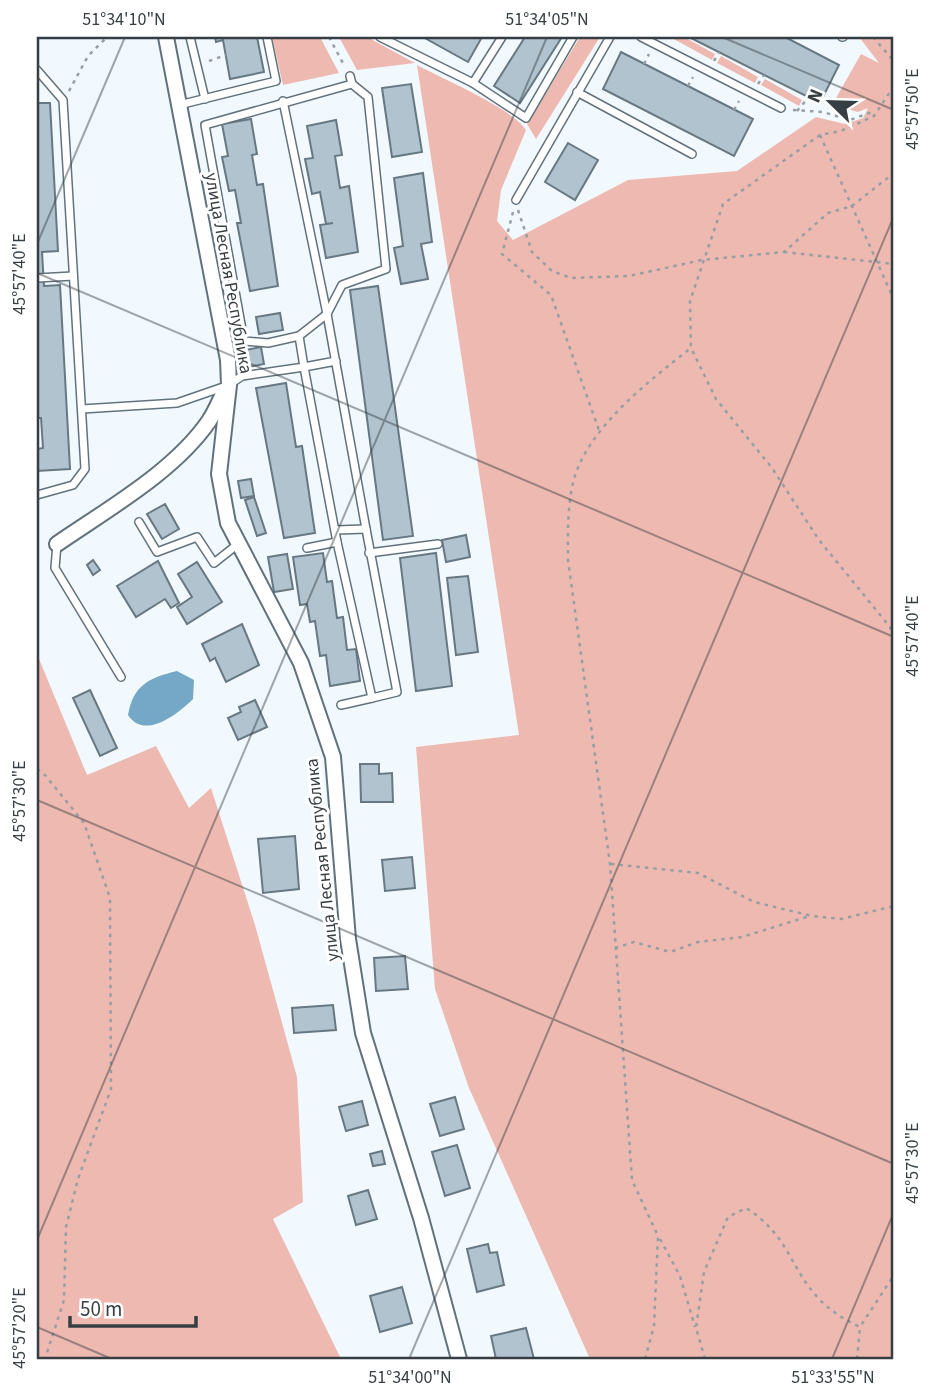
<svg xmlns="http://www.w3.org/2000/svg" width="931" height="1396" font-family="'Source Sans 3',sans-serif">
  <rect width="100%" height="100%" fill="#f1f9fe"/>
  <g fill="#eeb9b0">
    <path d="M272 37H320L339 73 283 85Z"/>
    <path d="M339 37H367L415 63 357 70Z"/>
    <path d="M580 37H600L536 139 527 124Z"/>
    <path d="M670 37H684L715 54 712 60Z"/>
    <path d="M859 37H894V1359H590L469 1088 435 989 416 747 519 735 417 65C443 79 512 108 526 130L501 190 497 221 513 240 628 180 737 171 816 117 845 124 863 118 868 108 858 112 832 105 861 54 879 63Z"/>
    <path d="M721 56 758 77 755 83 717 63Z"/>
    <path d="M765 79 802 100 799 106 761 85Z"/>
    <path d="M37 654 87 775 156 746 189 808 211 788 255 925 297 1077 303 1202 273 1219 341 1359H37Z"/>
  </g>
  <path fill="#75a7c7" d="M177 671 194 680 193 699C177 715 144 740 128 715 133 685 149 678 177 671Z"/>
  <g fill="#b1c3cf" stroke="#677883" stroke-width="2">
    <path d="M215 37H257L264 72 230 79 223 40 216 42Z"/>
    <path d="M423 37H482L468 62Z"/>
    <path d="M525 37H562L520 103 494 86Z"/>
    <path d="M689 37H785L839 65 820 103Z"/>
    <path d="M621 52 753 119 734 156 603 89Z"/>
    <path d="M411 84 422 152 392 157 382 88Z"/>
    <path d="M37 103H50L58 251 42 252 44 286 60 285 70 469 37 471V449L43 448 41 418H37Z"/>
    <path d="M251 119 257 154 252 155 257 185 263 184 278 286 250 291 237 223H241L235 190 229 191 222 157 228 156 222 124Z"/>
    <path d="M336 120 342 155 335 156 340 188 349 186 358 252 326 258 320 225 333 223 326 224 320 192 312 194 305 159 313 158 307 126Z"/>
    <path d="M568 143 598 160 575 200 545 182Z"/>
    <path d="M423 173 432 242 421 244 428 279 401 284 394 248 403 246 394 178Z"/>
    <path d="M378 286 413 536 383 540 350 290Z"/>
    <path d="M280 313 283 330 259 334 256 317Z"/>
    <path d="M261 347 264 364 243 368 240 351Z"/>
    <path d="M286 383 296 447 302 446 315 533 284 538 256 388Z"/>
    <path d="M251 479 254 496 241 498 238 481Z"/>
    <path d="M254 497 266 533 257 536 245 500Z"/>
    <path d="M165 504 179 529 162 539 147 514Z"/>
    <path d="M466 535 470 557 446 562 442 540Z"/>
    <path d="M323 553 327 582 332 581 337 618 343 617 347 650 356 649 360 681 330 686 326 655 320 656 315 621 310 622 307 604 300 605 293 557Z"/>
    <path d="M436 553 452 686 416 691 400 558Z"/>
    <path d="M287 554 293 589 274 592 268 557Z"/>
    <path d="M93 560 100 570 93 575 87 565Z"/>
    <path d="M158 561 179 603 171 608 165 599 136 617 117 586Z"/>
    <path d="M197 562 222 602 187 624 177 607 192 597 178 574Z"/>
    <path d="M468 576 478 652 456 655 447 578Z"/>
    <path d="M242 624 259 665 226 682 215 658 210 661 202 644Z"/>
    <path d="M90 690 117 748 100 756 73 698Z"/>
    <path d="M255 700 267 727 238 740 228 718 241 712 239 707Z"/>
    <path d="M360 764H379V774L392 773 393 802H361Z"/>
    <path d="M295 836 299 889 263 893 258 839Z"/>
    <path d="M412 857 415 888 385 891 382 860Z"/>
    <path d="M405 956 408 989 376 991 374 958Z"/>
    <path d="M333 1005 336 1030 294 1033 292 1008Z"/>
    <path d="M455 1097 464 1129 440 1136 430 1104Z"/>
    <path d="M362 1101 368 1125 346 1131 339 1107Z"/>
    <path d="M457 1145 470 1188 445 1196 432 1152Z"/>
    <path d="M382 1151 385 1164 373 1166 370 1154Z"/>
    <path d="M368 1190 377 1219 356 1225 348 1196Z"/>
    <path d="M488 1244 490 1253 497 1252 504 1285 477 1292 467 1249Z"/>
    <path d="M402 1287 412 1323 380 1332 370 1296Z"/>
    <path d="M526 1328 534 1359H496L491 1336Z"/>
  </g>
  <g fill="none" stroke-linecap="round" stroke-linejoin="round">
    <defs>
      <g id="lane">
        <path d="M190 37 205 99"/>
        <path d="M380 37 473 83 502 37"/>
        <path d="M641 37 781 108"/>
        <path d="M842 37H843"/>
        <path d="M37 70 63 100 85 469 73 485 37 495"/>
        <path d="M473 83 526 118 573 37"/>
        <path d="M577 92 692 154"/>
        <path d="M283 101 327 314 366 529 397 692 372 698 337 542 304 367 336 361"/>
        <path d="M179 105 276 81 267 37"/>
        <path d="M516 200 610 37"/>
        <path d="M37 278 73 276"/>
        <path d="M299 336 327 314 342 285 386 269 368 97 352 84"/>
        <path d="M82 409 177 403 229 385 242 376 304 367 299 336 268 343 244 341 205 125 352 84 350 76"/>
        <path d="M139 522 157 552 197 537 214 563 238 544"/>
        <path d="M336 530 366 529"/>
        <path d="M57 544 55 568 121 677"/>
        <path d="M307 548 337 542"/>
        <path d="M369 553 438 544"/>
        <path d="M341 705 372 698"/>
      </g>
      <g id="street">
        <path d="M166 37 228 360 229 385 219 474 228 523 301 663 333 757 348 939 363 1033 421 1218 459 1359"/>
        <path d="M57 544C106 510 174 472 209 421 215 412 219 402 224 392"/>
      </g>
    </defs>
    <use href="#lane" stroke="#62727d" stroke-width="10"/>
    <use href="#street" stroke="#62727d" stroke-width="18"/>
    <g stroke="#979fa4" stroke-width="2.5" stroke-dasharray="3.5 5" stroke-linecap="butt">
      <path d="M329 37 344 65"/>
      <path d="M873 37 892 59 894 67"/>
      <path d="M209 61 226 55"/>
      <path d="M714 61 719 52"/>
      <path d="M644 64 649 54"/>
      <path d="M758 84 764 75"/>
      <path d="M688 86 693 77"/>
      <path d="M894 86 874 116 841 131 820 135 723 204 690 301 691 348 716 399 772 468 819 540 890 627 894 637"/>
      <path d="M69 91 88 56 107 37"/>
      <path d="M734 110 739 101"/>
      <path d="M793 110 823 112 850 120 869 113 874 116"/>
      <path d="M797 111 808 98"/>
      <path d="M820 135 894 300"/>
      <path d="M518 210 532 252 552 271 571 278 629 276 702 260 784 252 828 213 852 206 894 173"/>
      <path d="M513 212 502 254 551 295 600 433"/>
      <path d="M784 252 894 264"/>
      <path d="M37 769 45 775 84 823 110 898 111 1089 78 1179 66 1227 64 1300 45 1359"/>
      <path d="M611 864 698 873 754 902 812 916 841 919 894 906"/>
      <path d="M615 948 634 942 670 952 698 942 742 937 810 916"/>
      <path d="M660 1239 680 1276 695 1327"/>
      <path d="M645 1359 654 1326 658 1236 632 1180 610 864 568 560C568 532 567 506 574 479 588 428 651 379 691 348"/>
      <path d="M705 1359 696 1328 704 1272 728 1217 746 1208C789 1235 790 1269 820 1300 832 1312 845 1320 860 1327L894 1275"/>
      <path d="M857 1359 860 1327"/>
    </g>
    <use href="#lane" stroke="#fff" stroke-width="7"/>
    <use href="#street" stroke="#fff" stroke-width="14"/>
  </g>
  <path fill="none" stroke="#363e43" stroke-width="2" stroke-opacity="0.45" d="M722 37 894 110M37 244 125 37M37 273 894 637M37 800 894 1164M37 1240 547 37M37 1327 112 1359M409 1359 894 216M832 1359 894 1212"/>
  <g text-anchor="middle" stroke-width="6" stroke-linejoin="round" paint-order="stroke">
    <g font-size="18" fill="#363e43" stroke="#fff">
      <text transform="translate(229 273) rotate(80)" y="6">улица Лесная Республика</text>
      <text transform="translate(322 860) rotate(-96)" y="6">улица Лесная Республика</text>
    </g>
  </g>
  <rect width="931" height="1396" fill="none" stroke="#ffffff" stroke-width="77"/>
  <g transform="translate(830 102) rotate(293)" stroke="#ffffff" stroke-width="5" paint-order="stroke">
  <path d="M0-5L12 26L0 18L-12 26Z" fill="#363e43"/>
  <text y="-10" font-size="19" font-weight="bold" text-anchor="middle" fill="#363e43">N</text>
  </g>
  <path d="M70 1316v10h126v-10" fill="none" stroke="#363e43" stroke-width="3.5"/>
  <text x="80" y="1316" font-size="21" fill="#363e43" stroke="#ffffff" stroke-width="5" paint-order="stroke">50 m</text>
  <rect x="38" y="38" width="854" height="1320" fill="none" stroke="#363e43" stroke-width="2.5"/>
  <g font-size="18" text-anchor="middle" fill="#363e43">
    <text x="124" y="25">51°34'10"N</text>
    <text x="547" y="25">51°34'05"N</text>
    <text transform="translate(912 109) rotate(-90)" y="6">45°57'50"E</text>
    <text transform="translate(19 274) rotate(-90)" y="6">45°57'40"E</text>
    <text transform="translate(912 636) rotate(-90)" y="6">45°57'40"E</text>
    <text transform="translate(19 801) rotate(-90)" y="6">45°57'30"E</text>
    <text transform="translate(912 1163) rotate(-90)" y="6">45°57'30"E</text>
    <text transform="translate(19 1328) rotate(-90)" y="6">45°57'20"E</text>
    <text x="410" y="1383">51°34'00"N</text>
    <text x="833" y="1383">51°33'55"N</text>
  </g>
</svg>
